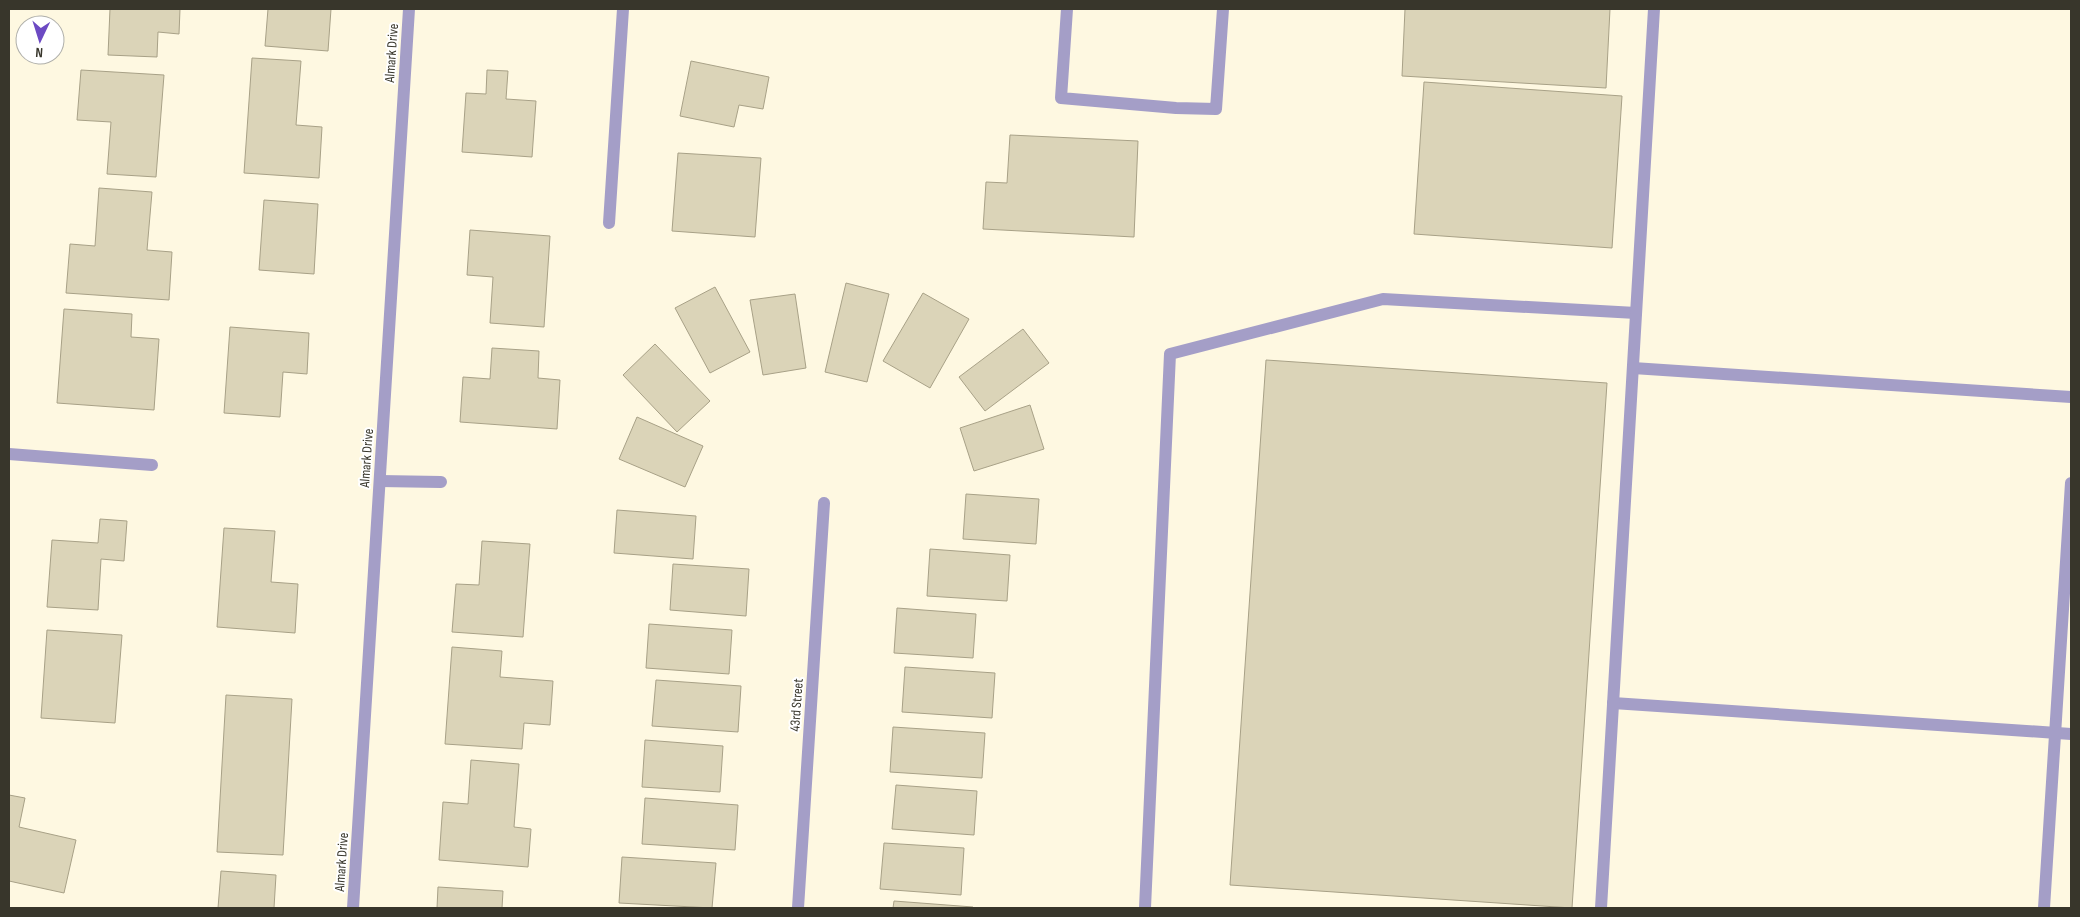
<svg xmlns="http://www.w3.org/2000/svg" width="2080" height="917" font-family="'Sofia Sans Condensed',sans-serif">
  <rect width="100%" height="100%" fill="#fef8e1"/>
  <g fill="#dbd4b8" stroke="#a8a187">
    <path d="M110 9H180L179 34 158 32 157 57 108 55Z"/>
    <path d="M268 9H331L328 51 265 46Z"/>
    <path d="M1405 9H1610L1606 88 1402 76Z"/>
    <path d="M252 58 301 61 296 125 322 127 319 178 244 173Z"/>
    <path d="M691 61 769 77 763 109 739 105 734 127 680 116Z"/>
    <path d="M81 70 164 75 156 177 107 174 111 122 77 120Z"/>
    <path d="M487 70 508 71 506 99 536 101 532 157 462 152 466 93 486 94Z"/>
    <path d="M1424 82 1622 96 1612 248 1414 234Z"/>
    <path d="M1010 135 1138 141 1134 237 983 229 986 182 1007 183Z"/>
    <path d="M678 153 761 158 755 237 672 231Z"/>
    <path d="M99 188 152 192 147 250 172 252 169 300 66 293 70 244 95 246Z"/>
    <path d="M264 200 318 204 314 274 259 270Z"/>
    <path d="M470 230 550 236 544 327 490 323 493 277 467 275Z"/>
    <path d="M846 283 889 294 867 382 825 372Z"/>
    <path d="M715 287 750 352 710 373 675 308Z"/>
    <path d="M923 293 969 319 930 388 883 361Z"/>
    <path d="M795 294 806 368 763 375 750 300Z"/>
    <path d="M64 309 132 314 131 337 159 339 154 410 57 403Z"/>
    <path d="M230 327 309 333 307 374 283 372 280 417 224 413Z"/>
    <path d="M1023 329 1049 363 985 411 959 377Z"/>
    <path d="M655 344 710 401 677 432 623 375Z"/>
    <path d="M492 348 539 351 538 378 560 380 557 429 460 422 463 377 490 379Z"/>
    <path d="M1266 360 1607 383 1572 908 1230 885Z"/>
    <path d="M1030 405 1044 449 974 471 960 428Z"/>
    <path d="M637 417 703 446 685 487 619 459Z"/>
    <path d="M966 494 1039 499 1036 544 963 539Z"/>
    <path d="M617 510 696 516 693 559 614 553Z"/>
    <path d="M100 519 127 521 124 561 101 559 98 610 47 607 52 540 98 543Z"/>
    <path d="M224 528 275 531 271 582 298 584 295 633 217 627Z"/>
    <path d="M482 541 530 544 523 637 452 632 456 584 479 585Z"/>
    <path d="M930 549 1010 555 1007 601 927 596Z"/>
    <path d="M673 564 749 569 746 616 670 610Z"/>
    <path d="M897 608 976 614 973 658 894 653Z"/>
    <path d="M649 624 732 630 729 674 646 668Z"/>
    <path d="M47 630 122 635 115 723 41 718Z"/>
    <path d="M452 647 502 651 500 677 553 681 550 725 524 723 522 749 445 744Z"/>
    <path d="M905 667 995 673 992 718 902 712Z"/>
    <path d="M656 680 741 686 738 732 652 726Z"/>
    <path d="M226 695 292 699 283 855 217 852Z"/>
    <path d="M893 727 985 733 982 778 890 772Z"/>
    <path d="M645 740 723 746 720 792 642 787Z"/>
    <path d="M471 760 519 764 514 827 531 829 528 867 439 860 443 802 468 804Z"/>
    <path d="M896 785 977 791 974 835 892 829Z"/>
    <path d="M9 795 25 798 19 827 76 840 64 893 9 881Z"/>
    <path d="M645 798 738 805 735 850 642 844Z"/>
    <path d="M884 843 964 848 961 895 880 889Z"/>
    <path d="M622 857 716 863 712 908 619 903Z"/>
    <path d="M221 871 276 875 274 908H218Z"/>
    <path d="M438 887 503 891 502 908H437Z"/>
    <path d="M894 901 973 907V908H893Z"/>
  </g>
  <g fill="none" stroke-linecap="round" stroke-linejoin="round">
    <g stroke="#a49ec7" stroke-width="12">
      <path d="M1067 9 1061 98 1176 108 1216 109 1223 9"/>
      <path d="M1633 368 2071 397"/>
      <path d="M1613 703 2071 734"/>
      <path d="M1145 908 1170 354 1383 299 1636 313"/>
      <path d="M1601 908 1654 9"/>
      <path d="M2044 908 2071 483"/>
    </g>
    <g stroke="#a49ec7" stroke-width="12">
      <path d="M609 223 623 9"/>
      <path d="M9 454 152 465"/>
      <path d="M380 481 441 482"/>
      <path d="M353 908 409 9"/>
      <path d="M798 908 824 503"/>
    </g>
  </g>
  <g text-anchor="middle" stroke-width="4" stroke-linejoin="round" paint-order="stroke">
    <g font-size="14" fill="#38362b" stroke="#fff">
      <text transform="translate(391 53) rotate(-86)" y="5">Almark Drive</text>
      <text transform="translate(366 458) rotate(-86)" y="5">Almark Drive</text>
      <text transform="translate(796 705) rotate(-86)" y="5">43rd Street</text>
      <text transform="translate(341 862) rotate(-86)" y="5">Almark Drive</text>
    </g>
  </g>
  <rect width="2080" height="917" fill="none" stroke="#38362b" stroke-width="20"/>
  <g transform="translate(40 40) rotate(184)"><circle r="24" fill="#ffffff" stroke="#afafaa"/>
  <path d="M0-4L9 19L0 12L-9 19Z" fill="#6c4ac3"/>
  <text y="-8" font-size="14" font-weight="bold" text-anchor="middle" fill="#38362b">N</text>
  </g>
</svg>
